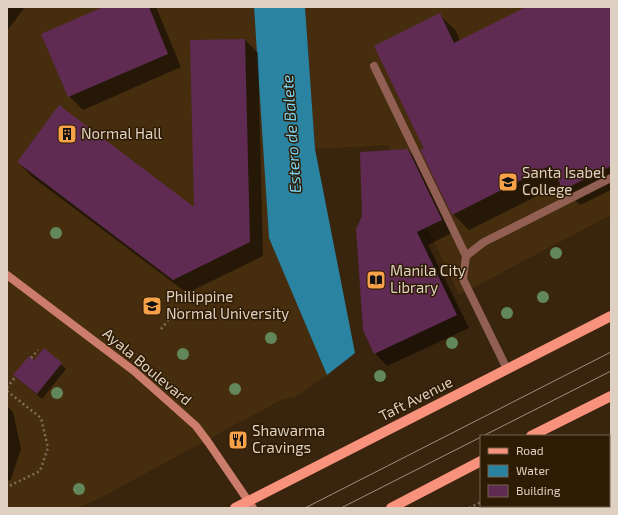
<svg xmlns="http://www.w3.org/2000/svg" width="618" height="515" font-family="'Exo 2',sans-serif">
  <rect width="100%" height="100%" fill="#39240d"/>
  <g fill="#462d0e">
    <path d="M7 7H254L269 238 327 375 295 397 281 400 102 497 78 508H7Z"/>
    <path d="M305 7H611V215L459 295 388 145 315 149Z"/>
  </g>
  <path fill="#1c3f26" d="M611 455V508H510L514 506H609V456Z"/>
  <path fill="#2a83a0" d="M254 7H305L315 149 355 353 327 375 269 238Z"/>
  <g fill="#0007">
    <path d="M7 7H25L7 31Z"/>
    <path d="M106 7H156L181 67 83 110 69 96Z"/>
    <path d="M529 7H611V190L580 205 564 189 561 184 469 230 453 214 426 149 440 15 456 31 460 41Z"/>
    <path d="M245 40 258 53 263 256 187 293 31 176 18 162 195 209Z"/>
    <path d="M408 150 420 163 454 232 428 245 469 328 387 366 375 353 364 330Z"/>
    <path d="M34 362 61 364 66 369 42 399 14 375Z"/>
    <path d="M7 406 13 412 21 449 11 479 7 482Z"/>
  </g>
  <g fill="#5f2b52">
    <path d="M103 7H149L168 54 68 97 41 34Z"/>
    <path d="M526 7H611V166L563 190 551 165 452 215 420 149H424L374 46 440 13 454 43Z"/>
    <path d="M245 39 250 242 173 280 17 162 59 105 194 207 190 40Z"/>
    <path d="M408 149 442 220 417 232 457 315 374 354 363 330 356 229 362 216 360 152Z"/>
    <path d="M44 348 62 363 37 394 13 375 29 356 34 360Z"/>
  </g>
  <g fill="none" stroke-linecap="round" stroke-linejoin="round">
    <g stroke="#7f6d5a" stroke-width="2.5" stroke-dasharray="2 3" stroke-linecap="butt">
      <path d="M161 329 180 306"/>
      <path d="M31 358 38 350"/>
      <path d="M7 388 15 377"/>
      <path d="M7 391 41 418 48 448 40 471 7 487"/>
      <path d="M609 437 611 436"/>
      <path d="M469 508 481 502"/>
    </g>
    <g stroke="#915f54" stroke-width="8">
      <path d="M374 66 466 256"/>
      <path d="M507 369 463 279 466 256 484 242 611 178"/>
    </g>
    <path stroke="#cc7c6b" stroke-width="8" d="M7 275 134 371 196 426 208 442 253 508"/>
    <g stroke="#f9927d" stroke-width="10">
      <path d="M531 436 611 396"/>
      <path d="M235 508 611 316"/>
      <path d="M391 508 481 461"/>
    </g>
    <g stroke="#9f8e7d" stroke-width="1">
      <path d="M483 436 611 371"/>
      <path d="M305 508 611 352"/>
      <path d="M341 508 481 437"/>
    </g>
  </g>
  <g fill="#62875a">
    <circle cx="56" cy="233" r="6"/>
    <circle cx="556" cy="253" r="6"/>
    <circle cx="543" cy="297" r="6"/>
    <circle cx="507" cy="313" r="6"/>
    <circle cx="271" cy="338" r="6"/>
    <circle cx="452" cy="343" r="6"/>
    <circle cx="183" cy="354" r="6"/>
    <circle cx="380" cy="376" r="6"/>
    <circle cx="235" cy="389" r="6"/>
    <circle cx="57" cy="393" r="6"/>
    <circle cx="79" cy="489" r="6"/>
  </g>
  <defs>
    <symbol id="building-square" viewBox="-11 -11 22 22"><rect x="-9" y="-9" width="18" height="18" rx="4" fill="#f7a149" stroke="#2e1b03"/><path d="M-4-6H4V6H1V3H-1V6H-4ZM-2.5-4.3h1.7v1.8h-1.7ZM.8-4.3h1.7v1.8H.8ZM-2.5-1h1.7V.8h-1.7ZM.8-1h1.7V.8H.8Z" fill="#111"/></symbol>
    <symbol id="university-square" viewBox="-11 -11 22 22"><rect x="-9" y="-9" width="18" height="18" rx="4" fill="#f7a149" stroke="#2e1b03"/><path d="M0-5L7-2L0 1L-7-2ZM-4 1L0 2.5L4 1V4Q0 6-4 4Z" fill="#111"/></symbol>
    <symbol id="library-square" viewBox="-11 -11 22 22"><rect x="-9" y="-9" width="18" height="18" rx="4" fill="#f7a149" stroke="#2e1b03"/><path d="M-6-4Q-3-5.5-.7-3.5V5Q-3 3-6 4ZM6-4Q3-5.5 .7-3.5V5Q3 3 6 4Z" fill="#111"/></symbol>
    <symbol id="restaurant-square" viewBox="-11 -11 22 22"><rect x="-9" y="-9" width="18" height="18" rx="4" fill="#f7a149" stroke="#2e1b03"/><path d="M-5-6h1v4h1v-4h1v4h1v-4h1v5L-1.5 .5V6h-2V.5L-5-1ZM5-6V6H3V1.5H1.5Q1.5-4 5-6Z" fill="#111"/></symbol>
  </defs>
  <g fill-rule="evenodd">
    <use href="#building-square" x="56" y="123" width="22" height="22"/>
    <use href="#university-square" x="497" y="171" width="22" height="22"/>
    <use href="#library-square" x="365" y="269" width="22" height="22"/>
    <use href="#university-square" x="141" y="295" width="22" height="22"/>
    <use href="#restaurant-square" x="227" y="429" width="22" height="22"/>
  </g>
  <g text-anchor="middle" stroke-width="3" stroke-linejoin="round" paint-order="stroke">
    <g font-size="15" fill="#ded0c2" stroke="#2e1b03" text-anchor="start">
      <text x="81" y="139">Normal Hall</text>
      <text x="522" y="178">Santa Isabel<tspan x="522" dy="17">College</tspan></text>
      <text x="390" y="276">Manila City<tspan x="390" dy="17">Library</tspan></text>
      <text x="166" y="302">Philippine<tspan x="166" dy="17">Normal University</tspan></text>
      <text x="252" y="436">Shawarma<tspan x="252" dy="17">Cravings</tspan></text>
    </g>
    <g font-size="15" fill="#ded0c2" stroke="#2e1b03">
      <text transform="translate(147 367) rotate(40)" y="5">Ayala Boulevard</text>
      <text transform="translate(416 399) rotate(-27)" y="5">Taft Avenue</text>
    </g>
    <g font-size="16" font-style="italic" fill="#7ad4f5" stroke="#2e1b03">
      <text transform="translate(291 134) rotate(-94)" y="6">Estero de Balete</text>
    </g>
  </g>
  <rect width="618" height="515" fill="none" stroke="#ded0c2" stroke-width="16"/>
  <rect x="480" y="435" width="130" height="72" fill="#2e1b03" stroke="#74634f"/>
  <rect x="488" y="448" width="20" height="6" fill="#f9927d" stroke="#74634f"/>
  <text x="516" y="455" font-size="12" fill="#ded0c2">Road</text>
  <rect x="488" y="465" width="20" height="12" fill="#2a83a0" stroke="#74634f"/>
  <text x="516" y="475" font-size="12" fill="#ded0c2">Water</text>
  <rect x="488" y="485" width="20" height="12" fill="#5f2b52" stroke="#74634f"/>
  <text x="516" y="495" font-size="12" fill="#ded0c2">Building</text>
</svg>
